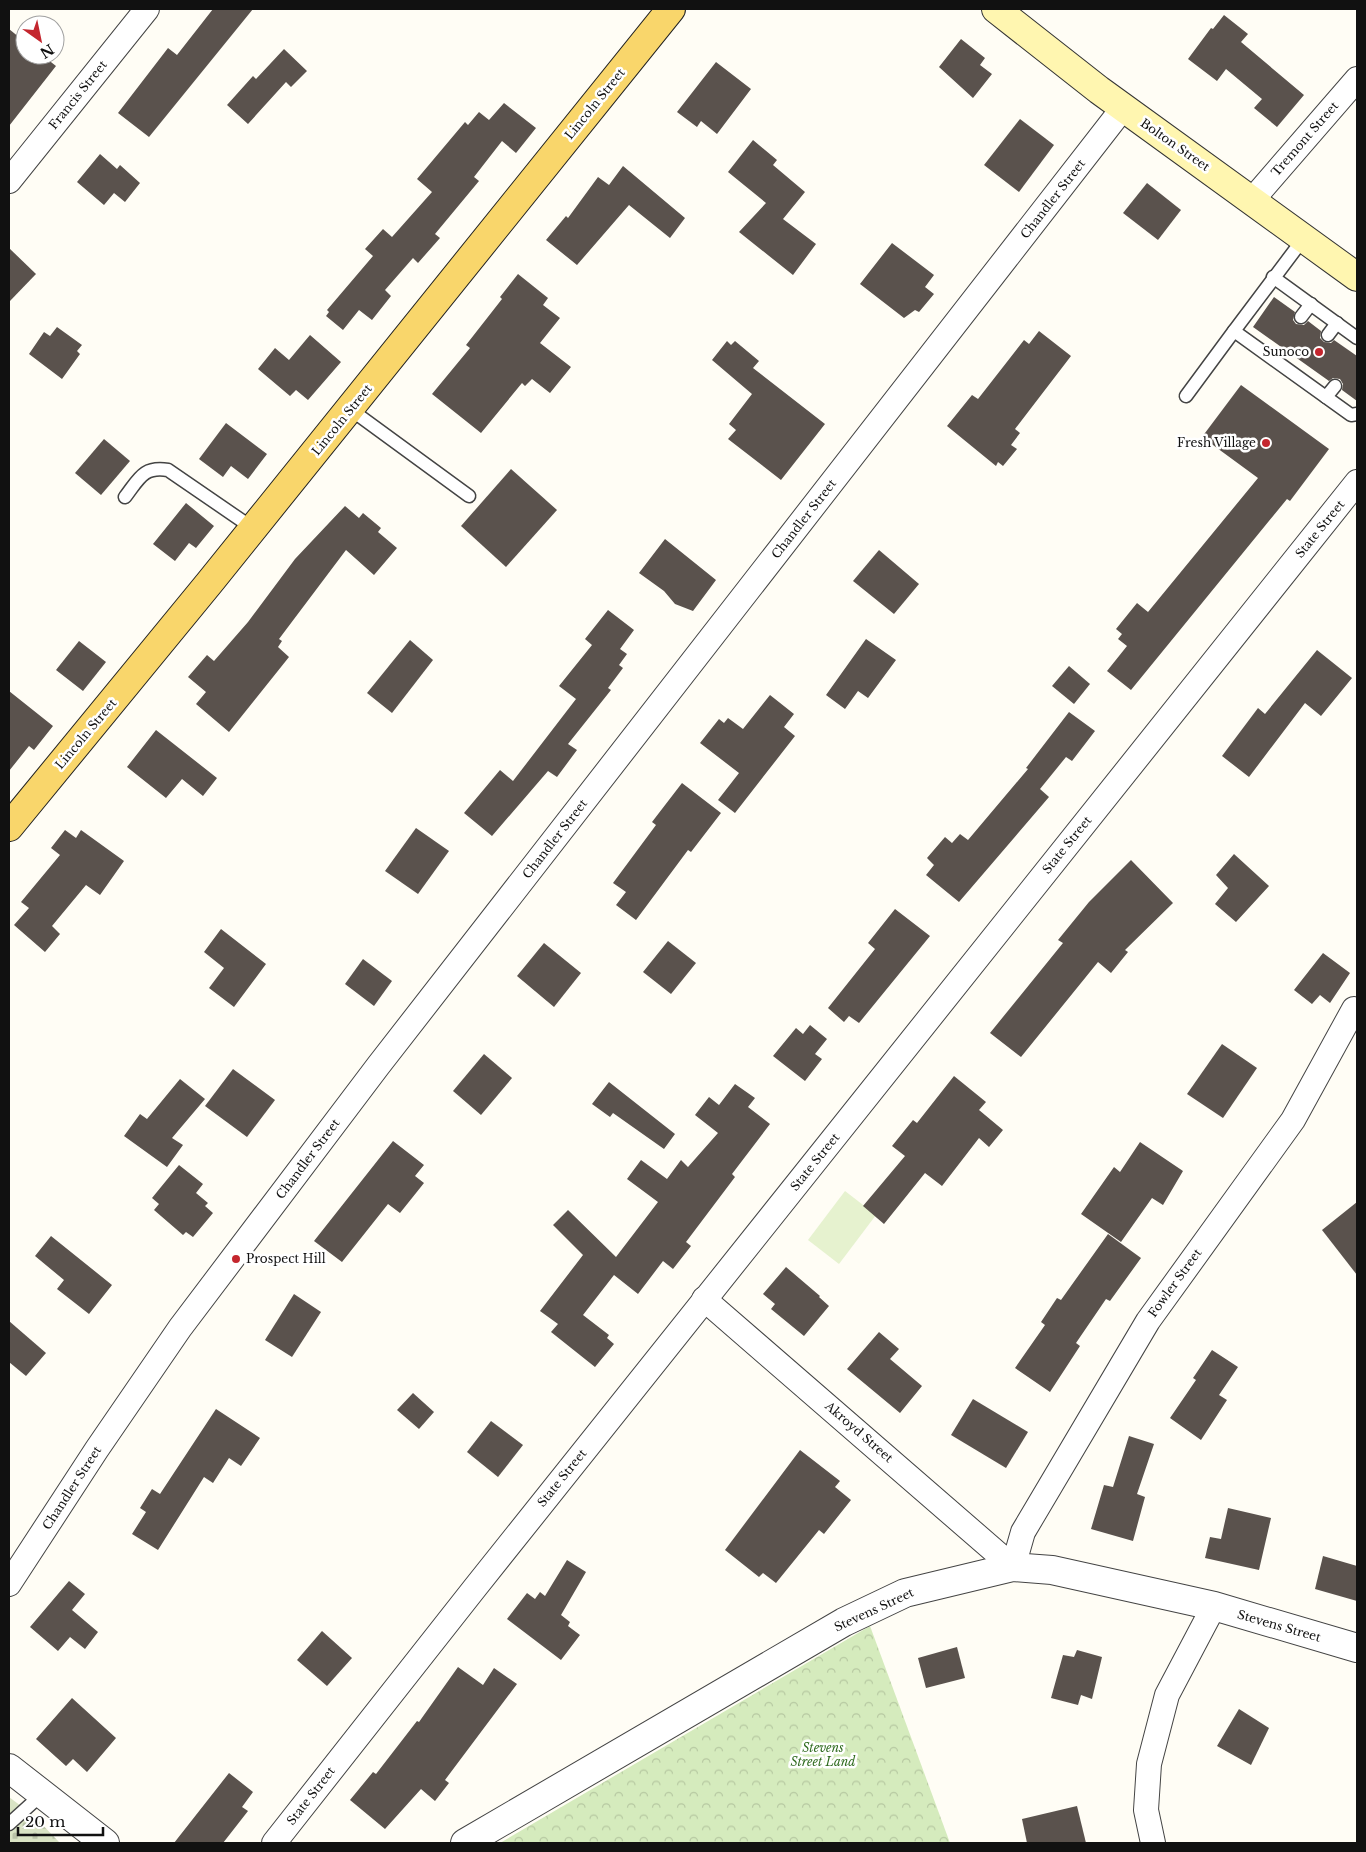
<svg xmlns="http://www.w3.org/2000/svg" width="1366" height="1852" font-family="'Libre Baskerville',serif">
  <defs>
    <pattern id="cemetery-stones" width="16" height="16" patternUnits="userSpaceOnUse" patternTransform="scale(1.25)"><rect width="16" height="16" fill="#d9e3c4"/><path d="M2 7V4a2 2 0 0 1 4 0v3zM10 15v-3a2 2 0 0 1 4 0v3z" fill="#b9c2a7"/></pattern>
    <pattern id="park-crowns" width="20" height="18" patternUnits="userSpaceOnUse" patternTransform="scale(1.25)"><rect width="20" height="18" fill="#d5ebbd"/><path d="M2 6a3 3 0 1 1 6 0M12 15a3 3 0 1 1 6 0" fill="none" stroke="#b6c8a1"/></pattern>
  </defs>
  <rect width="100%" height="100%" fill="#fffdf5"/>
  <path fill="url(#cemetery-stones)" d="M9 1797 33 1815 60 1843H9Z"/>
  <path fill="url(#park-crowns)" d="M870 1626 950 1843H500Z"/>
  <path fill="#e6f2cf" d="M845 1191 876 1215 839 1264 808 1240Z"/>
  <g fill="#5a524d">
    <path d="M213 9H253L149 137 118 113 168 48 177 55Z"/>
    <path d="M1224 15 1248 34 1241 42 1304 95 1277 127 1254 108 1262 99 1226 69 1217 81 1188 59 1211 28 1213 29Z"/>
    <path d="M9 29 25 42V55H42L56 66 9 126Z"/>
    <path d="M961 39 985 58 980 65 992 74 973 98 939 67Z"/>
    <path d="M284 49 307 71 291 87 286 82 248 124 227 105 253 76 256 79Z"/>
    <path d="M716 62 751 89 717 134 701 121 697 127 677 112Z"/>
    <path d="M504 103 536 128 516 153 502 141 474 177 479 181 435 234 440 238 418 263 413 258 385 290 391 296 372 320 359 310 343 330 326 316 329 312 327 310 373 256 365 249 383 229 392 237 432 192 417 179 465 122 468 125 479 112 489 120Z"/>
    <path d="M1020 119 1054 145 1019 192 984 165Z"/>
    <path d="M753 140 777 160 773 165 805 192 783 219 816 244 793 275 739 232 766 203 728 172Z"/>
    <path d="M100 154 117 169 120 165 140 183 125 202 114 193 104 205 77 182Z"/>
    <path d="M623 166 685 218 670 238 629 205 577 265 546 240 566 216 568 218 598 177 609 185Z"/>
    <path d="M1147 183 1181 210 1158 240 1123 213Z"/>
    <path d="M892 243 934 275 925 287 934 294 919 312 915 310 904 318 860 284Z"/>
    <path d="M9 248 36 274 9 302Z"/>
    <path d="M518 274 548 298 543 305 560 318 540 343 571 367 550 393 532 379 525 386 522 383 481 433 432 394 470 348 466 345 502 299 500 297Z"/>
    <path d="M1274 297 1295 312 1293 320 1296 324 1304 325 1308 321 1321 331 1320 338 1324 342 1331 343 1334 340 1357 356V401L1342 390 1343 384 1340 379 1333 378 1329 381 1253 327Z"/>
    <path d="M57 327 82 345 77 351 80 354 62 379 29 354 44 332 50 336Z"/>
    <path d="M1039 331 1071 356 1015 429 1020 433 1011 445 1017 449 1003 466 998 462 996 466 947 426 972 395 978 399 1024 340 1029 344Z"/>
    <path d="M310 335 341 362 308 400 296 390 290 396 258 369 275 348 289 360Z"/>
    <path d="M727 341 731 345 735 341 759 361 753 368 825 424 781 480 728 439 736 430 729 424 752 394 712 360Z"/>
    <path d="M1241 385 1329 449 1290 501 1287 499 1131 690 1107 671 1127 646 1118 639 1122 634 1116 629 1137 603 1148 612 1258 478 1202 437Z"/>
    <path d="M226 423 267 454 248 479 231 466 223 477 199 459Z"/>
    <path d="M104 439 130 461 101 495 75 473Z"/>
    <path d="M511 469 557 510 506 567 461 526Z"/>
    <path d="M186 503 214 526 196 548 189 543 175 561 153 544Z"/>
    <path d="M345 506 359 518 363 513 381 528 378 532 397 548 374 575 346 550 279 639 282 641 278 647 289 657 229 732 196 704 206 692 188 677 207 655 214 661 248 622 295 559Z"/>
    <path d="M665 539 716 580 693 611 675 604 664 591 639 573Z"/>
    <path d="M879 550 919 584 894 614 853 581Z"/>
    <path d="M608 610 634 630 620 649 627 654 619 665 623 668 608 688 611 690 568 744 577 750 557 777 548 771 492 836 464 813 500 770 513 781 576 699 559 686 592 645 585 639Z"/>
    <path d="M866 639 896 660 868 698 858 691 845 709 826 695Z"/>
    <path d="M410 640 433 660 392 713 367 693Z"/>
    <path d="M79 641 106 662 83 691 56 670Z"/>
    <path d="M1317 650 1352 678 1321 716 1305 703 1249 777 1222 756 1258 708 1265 714Z"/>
    <path d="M1069 666 1090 684 1074 704 1052 686Z"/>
    <path d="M9 691 53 726 34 750 29 746 9 771Z"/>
    <path d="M770 695 794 714 784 727 795 736 735 813 718 800 739 773 700 743 719 719 724 723 728 718 743 729Z"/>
    <path d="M1069 712 1095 731 1072 761 1066 757 1040 789 1049 797 959 902 926 875 934 865 927 858 945 837 952 843 960 834 968 840 1028 769 1026 768Z"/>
    <path d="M156 730 217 778 203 796 182 779 166 798 127 767Z"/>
    <path d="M682 783 721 813 691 852 688 850 636 920 616 905 626 892 613 883 656 825 652 822Z"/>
    <path d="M416 828 449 851 418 894 385 871Z"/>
    <path d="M65 830 76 838 81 830 124 861 100 895 86 885 52 926 60 934 45 952 14 925 29 908 21 902 60 855 51 848Z"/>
    <path d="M1234 854 1269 886 1236 922 1215 904 1228 888 1216 875Z"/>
    <path d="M1131 860 1173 903 1125 950 1128 952 1111 973 1098 962 1021 1057 990 1033 1063 943 1058 940 1089 902Z"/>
    <path d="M895 909 930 936 859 1023 849 1016 844 1022 828 1008 875 949 868 943Z"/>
    <path d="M221 929 266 964 234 1007 209 988 224 968 204 952Z"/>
    <path d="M668 941 696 963 671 994 643 972Z"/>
    <path d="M544 943 581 973 554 1007 517 976Z"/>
    <path d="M1323 953 1350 973 1330 1003 1320 995 1312 1004 1294 990Z"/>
    <path d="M363 959 392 981 374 1006 345 984Z"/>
    <path d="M810 1025 827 1039 815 1054 822 1059 805 1081 773 1056 796 1028 803 1034Z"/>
    <path d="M1222 1044 1257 1068 1223 1118 1187 1094Z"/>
    <path d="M484 1054 512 1078 481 1115 453 1091Z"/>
    <path d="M233 1069 275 1100 247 1137 205 1106Z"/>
    <path d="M954 1076 986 1102 979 1110 1003 1130 989 1147 979 1138 942 1186 925 1173 884 1224 863 1206 905 1156 892 1146 913 1120 917 1123Z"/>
    <path d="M180 1079 205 1099 172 1138 183 1145 167 1167 124 1136 140 1114 147 1119Z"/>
    <path d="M609 1082 675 1134 664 1149 613 1113 610 1117 592 1104Z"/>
    <path d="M735 1084 755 1098 748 1107 770 1124 732 1174 735 1177 686 1242 691 1246 673 1269 663 1261 638 1294 614 1275 583 1315 609 1335 607 1338 614 1344 595 1367 551 1332 558 1324 540 1311 583 1255 553 1225 568 1210 616 1257 658 1202 627 1179 641 1160 667 1179 681 1160 688 1167 718 1133 695 1115 709 1097 719 1105Z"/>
    <path d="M393 1141 424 1165 415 1176 424 1183 400 1213 388 1204 342 1262 314 1241Z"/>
    <path d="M1140 1142 1183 1171 1163 1205 1152 1198 1121 1242 1081 1214 1114 1167 1120 1172Z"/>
    <path d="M179 1165 203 1184 196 1193 208 1203 205 1206 213 1213 193 1237 186 1232 183 1235 154 1210 159 1204 152 1198Z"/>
    <path d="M1357 1202V1275L1322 1230Z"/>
    <path d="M1108 1234 1141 1258 1110 1301 1106 1299 1076 1343 1080 1346 1050 1392 1015 1368 1045 1325 1041 1322 1057 1298 1061 1300Z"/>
    <path d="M51 1236 112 1285 89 1314 57 1289 64 1280 35 1256Z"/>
    <path d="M786 1267 820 1296 819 1297 829 1306 804 1336 771 1309 775 1304 763 1294Z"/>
    <path d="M294 1294 321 1312 292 1357 265 1340Z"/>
    <path d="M9 1321 46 1353 26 1376 9 1362Z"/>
    <path d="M879 1332 899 1349 890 1359 922 1386 900 1413 847 1369Z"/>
    <path d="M1212 1350 1238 1367 1219 1395 1227 1400 1201 1440 1170 1418 1196 1380 1193 1378Z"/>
    <path d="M413 1393 434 1412 419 1429 397 1410Z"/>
    <path d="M973 1399 1028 1432 1006 1468 951 1435Z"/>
    <path d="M216 1409 260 1438 241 1466 229 1458 213 1483 204 1477 158 1550 132 1534 146 1512 140 1508 152 1489 160 1494Z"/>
    <path d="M491 1421 523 1445 498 1477 467 1452Z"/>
    <path d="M1129 1436 1154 1444 1137 1494 1145 1497 1133 1541 1091 1529 1104 1485 1113 1487Z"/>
    <path d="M800 1450 840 1481 835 1487 851 1500 824 1534 819 1530 776 1583 763 1573 759 1577 725 1550Z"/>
    <path d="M1228 1508 1271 1518 1259 1570 1205 1558 1210 1537 1221 1539Z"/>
    <path d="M1323 1556 1357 1566V1601L1315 1589Z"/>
    <path d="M567 1560 586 1572 561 1615 570 1622 568 1626 580 1635 561 1660 507 1619 527 1593 535 1599 540 1592 545 1596Z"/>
    <path d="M69 1581 85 1594 72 1610 98 1632 85 1649 70 1637 58 1651 30 1627Z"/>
    <path d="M322 1631 352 1658 327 1686 297 1660Z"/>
    <path d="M957 1647 965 1678 926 1688 918 1658Z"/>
    <path d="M1077 1650 1102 1657 1092 1699 1081 1695 1078 1705 1051 1698 1063 1655 1074 1657Z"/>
    <path d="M458 1667 483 1685 494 1668 517 1684 445 1780 449 1783 435 1801 421 1789 385 1829 350 1800 373 1772 376 1774 417 1721 419 1722Z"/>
    <path d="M72 1698 116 1738 87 1772 73 1759 66 1766 36 1739Z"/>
    <path d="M1239 1709 1269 1728 1251 1765 1217 1746Z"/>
    <path d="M229 1773 253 1792 242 1807 248 1811 223 1843H174Z"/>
    <path d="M1077 1806 1086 1843H1027L1022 1819Z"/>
  </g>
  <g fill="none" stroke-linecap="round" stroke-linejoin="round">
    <defs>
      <g id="service">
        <path d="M1304 238 1234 331 1351 415 1357 414"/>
        <path d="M1273 277 1357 338"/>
        <path d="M1301 317 1311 304"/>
        <path d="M1328 335 1337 323"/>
        <path d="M1186 396 1234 331"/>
        <path d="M1326 397 1335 386"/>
        <path d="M350 409 469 496"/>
        <path d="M125 497C139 479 143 466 168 470L254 529"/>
        <path d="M9 1824 41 1795"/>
      </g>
      <g id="minor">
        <path d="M9 181 147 9"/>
        <path d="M1253 199 1357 79"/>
        <path d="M704 1299 1013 1567 1023 1532 1148 1321 1293 1120 1354 1009"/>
        <path d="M9 1584 97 1449 180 1328 378 1066 1123 108"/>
        <path d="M274 1843 474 1589 1357 482"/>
        <path d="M1153 1843 1146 1810 1149 1764 1167 1695 1214 1606"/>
      </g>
      <g id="tertiary">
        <path d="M9 1768 105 1843"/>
        <path d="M465 1843 844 1622 905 1593 1013 1567 1052 1570 1214 1606 1357 1648"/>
      </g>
      <path id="secondary" d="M996 9 1099 90 1357 277"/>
      <path id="primary" d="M9 827 210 582 671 9"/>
    </defs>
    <use href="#service" stroke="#444" stroke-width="15"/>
    <use href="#minor" stroke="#444" stroke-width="26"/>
    <use href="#tertiary" stroke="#444" stroke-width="30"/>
    <use href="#secondary" stroke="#333" stroke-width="30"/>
    <use href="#primary" stroke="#222" stroke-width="30"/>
    <use href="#service" stroke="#fff" stroke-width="12"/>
    <use href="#minor" stroke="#fff" stroke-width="24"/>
    <use href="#tertiary" stroke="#fff" stroke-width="28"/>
    <use href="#secondary" stroke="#fff6b0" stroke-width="28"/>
    <use href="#primary" stroke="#f9d66b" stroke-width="28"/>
  </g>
  <g fill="#c4262e" stroke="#fff" stroke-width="2">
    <circle cx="1319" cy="352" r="5"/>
    <circle cx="1266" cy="443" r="5"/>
    <circle cx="236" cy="1259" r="5"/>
  </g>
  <g text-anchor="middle" stroke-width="5" stroke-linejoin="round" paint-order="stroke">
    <g font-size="12" fill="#111" stroke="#fff">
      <text transform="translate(78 95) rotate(-51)" y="4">Francis Street</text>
      <text transform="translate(595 104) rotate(-51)" y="4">Lincoln Street</text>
      <text transform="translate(1305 139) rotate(-49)" y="4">Tremont Street</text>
      <text transform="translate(1175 145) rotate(35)" y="4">Bolton Street</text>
      <text transform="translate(1053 199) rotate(-52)" y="4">Chandler Street</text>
      <text transform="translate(342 420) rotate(-51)" y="4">Lincoln Street</text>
      <text transform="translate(804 519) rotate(-52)" y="4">Chandler Street</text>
      <text transform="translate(1320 529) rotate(-51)" y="4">State Street</text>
      <text transform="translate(86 734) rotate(-50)" y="4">Lincoln Street</text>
      <text transform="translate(555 839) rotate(-52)" y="4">Chandler Street</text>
      <text transform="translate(1067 845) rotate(-51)" y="4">State Street</text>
      <text transform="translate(308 1159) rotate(-53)" y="4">Chandler Street</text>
      <text transform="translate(815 1162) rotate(-51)" y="4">State Street</text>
      <text transform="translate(1175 1283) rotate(-54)" y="4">Fowler Street</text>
      <text transform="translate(859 1432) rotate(41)" y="4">Akroyd Street</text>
      <text transform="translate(562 1478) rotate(-51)" y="4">State Street</text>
      <text transform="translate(72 1488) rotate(-57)" y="4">Chandler Street</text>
      <text transform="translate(874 1610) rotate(-25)" y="4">Stevens Street</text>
      <text transform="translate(1279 1626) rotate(16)" y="4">Stevens Street</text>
      <text transform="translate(311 1796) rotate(-52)" y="4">State Street</text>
    </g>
    <g font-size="12" fill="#111" stroke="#fff" text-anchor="end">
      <text x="1309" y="356">Sunoco</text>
      <text x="1256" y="447">Fresh Village</text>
      <text x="246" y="1263" text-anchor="start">Prospect Hill</text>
    </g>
    <g font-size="12" font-style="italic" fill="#2f6b1f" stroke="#fff">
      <text x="823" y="1752">Stevens<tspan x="823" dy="14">Street Land</tspan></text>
    </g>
  </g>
  <rect width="1366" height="1852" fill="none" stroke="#111111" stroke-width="20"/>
  <g transform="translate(40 40) rotate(147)"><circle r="24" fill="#ffffff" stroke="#a0a0a0"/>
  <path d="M0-4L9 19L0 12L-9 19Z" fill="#c4262e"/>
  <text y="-8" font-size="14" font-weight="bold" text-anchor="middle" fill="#111111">N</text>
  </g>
  <path d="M18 1827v8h85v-8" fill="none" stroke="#111111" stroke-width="2.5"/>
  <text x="25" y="1827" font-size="15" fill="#111111" stroke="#ffffff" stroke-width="4" paint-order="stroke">20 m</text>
</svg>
